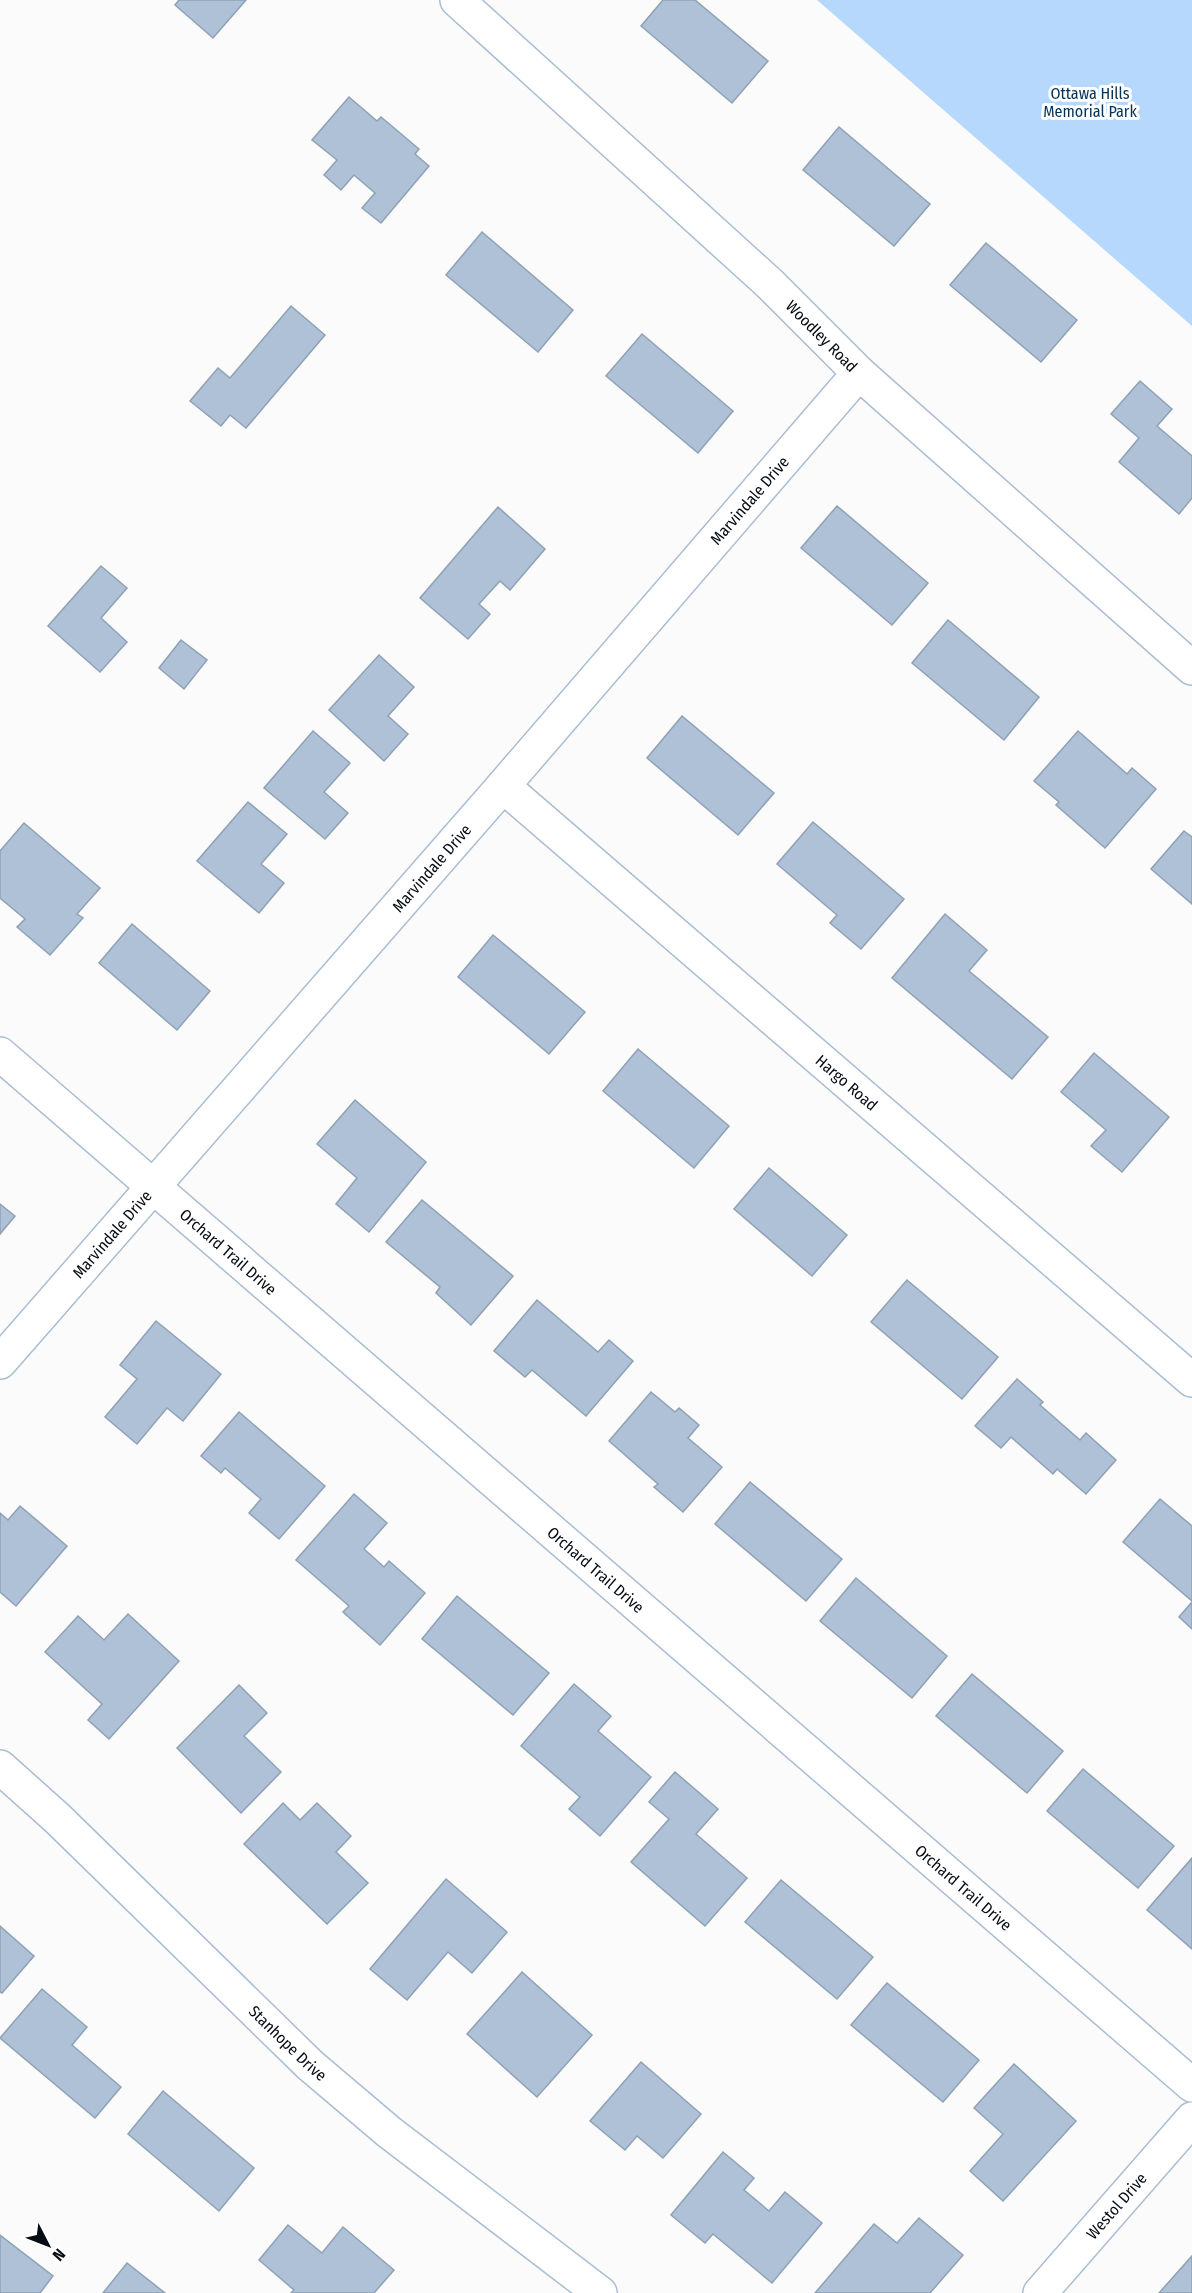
<svg xmlns="http://www.w3.org/2000/svg" width="1192" height="2293" font-family="'Fira Sans Condensed',sans-serif">
  <rect width="100%" height="100%" fill="#fbfbfb"/>
  <path fill="#b5d8fc" d="M817 0H1192V326Z"/>
  <g fill="#aec1d6" stroke="#8ea1b5" stroke-width="1.5">
    <path d="M179 0H246L213 38 175 5Z"/>
    <path d="M663 0H695L768 61 732 103 641 26Z"/>
    <path d="M349 97 377 121 381 117 419 149 415 154 429 166 381 223 362 208 375 193 354 175 341 190 324 175 337 160 312 140Z"/>
    <path d="M839 127 930 204 894 246 803 170Z"/>
    <path d="M482 232 573 310 538 352 446 275Z"/>
    <path d="M986 243 1077 320 1041 362 950 285Z"/>
    <path d="M291 306 325 335 246 428 230 415 221 426 190 401 218 368 230 378Z"/>
    <path d="M642 334 733 411 698 453 606 376Z"/>
    <path d="M1140 381 1172 409 1157 426 1192 456V498L1179 514 1119 462 1139 438 1111 414Z"/>
    <path d="M837 506 928 583 892 625 801 548Z"/>
    <path d="M498 507 545 549 510 590 500 581 479 604 490 614 468 639 420 598Z"/>
    <path d="M101 566 127 588 101 618 127 642 100 672 48 626Z"/>
    <path d="M948 620 1039 697 1004 740 912 663Z"/>
    <path d="M181 640 207 660 184 689 159 668Z"/>
    <path d="M379 655 414 687 388 716 408 734 384 761 329 710Z"/>
    <path d="M682 716 774 793 738 835 647 758Z"/>
    <path d="M313 731 350 763 324 792 348 813 325 839 264 788Z"/>
    <path d="M1078 731 1127 774 1132 768 1156 789 1105 848 1056 805 1059 802 1034 781Z"/>
    <path d="M248 802 287 834 261 864 284 883 259 913 197 861Z"/>
    <path d="M813 822 904 899 861 949 830 923 837 915 777 864Z"/>
    <path d="M24 823 100 888 77 914 83 918 50 955 17 927 25 919 0 898V851Z"/>
    <path d="M1184 831 1192 837V904L1151 869Z"/>
    <path d="M945 914 987 950 969 971 1048 1037 1012 1079 892 978Z"/>
    <path d="M132 924 210 991 177 1030 99 963Z"/>
    <path d="M493 935 585 1012 549 1054 458 977Z"/>
    <path d="M638 1049 729 1126 694 1168 603 1091Z"/>
    <path d="M1094 1053 1169 1117 1122 1172 1091 1146 1106 1130 1061 1092Z"/>
    <path d="M355 1100 426 1162 369 1232 336 1204 357 1178 317 1144Z"/>
    <path d="M769 1168 847 1235 812 1276 734 1209Z"/>
    <path d="M422 1200 513 1276 471 1325 436 1293 440 1287 386 1242Z"/>
    <path d="M0 1204 15 1216 0 1234Z"/>
    <path d="M907 1280 998 1357 962 1399 871 1322Z"/>
    <path d="M537 1300 598 1352 609 1340 633 1361 586 1416 532 1370 525 1377 494 1351Z"/>
    <path d="M156 1321 221 1374 183 1421 167 1408 137 1444 105 1417 137 1379 120 1365Z"/>
    <path d="M1017 1379 1043 1402 1040 1405 1080 1440 1086 1433 1116 1460 1086 1494 1057 1469 1053 1474 1011 1437 1001 1448 975 1426Z"/>
    <path d="M651 1392 675 1412 679 1408 699 1425 688 1438 722 1467 683 1512 654 1487 658 1484 609 1441Z"/>
    <path d="M239 1412 325 1486 279 1539 249 1513 261 1499 225 1468 221 1473 201 1456Z"/>
    <path d="M750 1482 842 1559 806 1601 715 1524Z"/>
    <path d="M354 1494 387 1523 364 1549 384 1567 389 1561 425 1593 380 1645 343 1612 349 1606 296 1560Z"/>
    <path d="M1160 1499 1192 1526V1601L1123 1542Z"/>
    <path d="M20 1506 67 1546 16 1606 0 1592V1513L8 1520Z"/>
    <path d="M856 1578 947 1656 912 1698 820 1621Z"/>
    <path d="M457 1596 549 1673 513 1715 422 1639Z"/>
    <path d="M1192 1602V1629L1179 1617Z"/>
    <path d="M128 1614 179 1661 109 1739 88 1720 102 1704 45 1652 78 1616 104 1640Z"/>
    <path d="M972 1674 1063 1751 1027 1793 936 1716Z"/>
    <path d="M574 1684 611 1716 598 1731 651 1777 600 1836 569 1809 580 1797 521 1746Z"/>
    <path d="M239 1685 267 1713 244 1736 281 1772 241 1813 177 1748Z"/>
    <path d="M1083 1769 1174 1846 1138 1888 1047 1811Z"/>
    <path d="M675 1772 718 1809 696 1834 747 1878 705 1926 631 1862 669 1819 649 1802Z"/>
    <path d="M283 1803 300 1820 317 1803 351 1836 336 1852 368 1883 327 1924 244 1844Z"/>
    <path d="M1192 1858V1949L1147 1910Z"/>
    <path d="M446 1879 507 1932 472 1973 448 1952 407 2000 370 1969Z"/>
    <path d="M781 1880 873 1957 837 1999 745 1922Z"/>
    <path d="M0 1926 34 1956 2 1993 0 1992Z"/>
    <path d="M522 1972 592 2035 537 2097 467 2034Z"/>
    <path d="M887 1983 979 2060 943 2102 851 2025Z"/>
    <path d="M42 1989 87 2027 72 2045 121 2087 95 2118 0 2038Z"/>
    <path d="M641 2062 701 2114 663 2158 637 2136 625 2150 590 2121Z"/>
    <path d="M1014 2064 1076 2121 1003 2201 970 2171 1003 2134 974 2108Z"/>
    <path d="M163 2091 254 2168 219 2211 128 2134Z"/>
    <path d="M723 2152 754 2178 744 2190 769 2211 785 2192 822 2223 772 2283 713 2234 705 2243 671 2215Z"/>
    <path d="M919 2218 963 2255 930 2293H815L874 2224 897 2243Z"/>
    <path d="M288 2225 322 2253 343 2227 394 2270 374 2293H291L294 2290 259 2260Z"/>
    <path d="M0 2235 53 2276 40 2293H0Z"/>
    <path d="M1192 2256V2293H1159Z"/>
    <path d="M127 2263 165 2293H103Z"/>
  </g>
  <g fill="none" stroke-linecap="round" stroke-linejoin="round">
    <defs>
      <g id="minor">
        <path id="s1" d="M457 0 769 283 859 373 1192 668"/>
        <path id="s2" d="M503 786 1192 1380"/>
        <path id="s3" d="M0 1054 1192 2085"/>
        <path id="s4" d="M0 1362 503 786 859 373"/>
        <path id="s5" d="M0 1767 57 1818 310 2065 389 2132 600 2293"/>
        <path id="s6" d="M1040 2293 1192 2119"/>
      </g>
    </defs>
    <use href="#minor" stroke="#aabdd1" stroke-width="36"/>
    <use href="#minor" stroke="#fff" stroke-width="33"/>
  </g>
  <g text-anchor="middle" stroke-width="6" stroke-linejoin="round" paint-order="stroke">
    <g font-size="16" fill="#033258" stroke="#fff">
      <text x="1090" y="99">Ottawa Hills<tspan x="1090" dy="18">Memorial Park</tspan></text>
    </g>
    <g font-size="16" fill="#060c13" stroke="#fff">
      <text dy="6" stroke="none"><textPath href="#s1" startOffset="496">Woodley Road</textPath></text>
      <text dy="6" stroke="none"><textPath href="#s4" startOffset="1142">Marvindale Drive</textPath></text>
      <text dy="6" stroke="none"><textPath href="#s4" startOffset="656">Marvindale Drive</textPath></text>
      <text dy="6" stroke="none"><textPath href="#s2" startOffset="454">Hargo Road</textPath></text>
      <text dy="6" stroke="none"><textPath href="#s4" startOffset="170">Marvindale Drive</textPath></text>
      <text dy="6" stroke="none"><textPath href="#s3" startOffset="302">Orchard Trail Drive</textPath></text>
      <text dy="6" stroke="none"><textPath href="#s3" startOffset="788">Orchard Trail Drive</textPath></text>
      <text dy="6" stroke="none"><textPath href="#s3" startOffset="1274">Orchard Trail Drive</textPath></text>
      <text dy="6" stroke="none"><textPath href="#s5" startOffset="399">Stanhope Drive</textPath></text>
      <text dy="6" stroke="none"><textPath href="#s6" startOffset="116">Westol Drive</textPath></text>
    </g>
  </g>
  <g transform="translate(48 2245) rotate(132)" stroke="#ffffff" stroke-width="4.5" paint-order="stroke">
  <path d="M0-4.5L10 22L0 15L-10 22Z" fill="#060c13"/>
  <text y="-9" font-size="16" font-weight="bold" text-anchor="middle" fill="#060c13">N</text>
  </g>
</svg>
